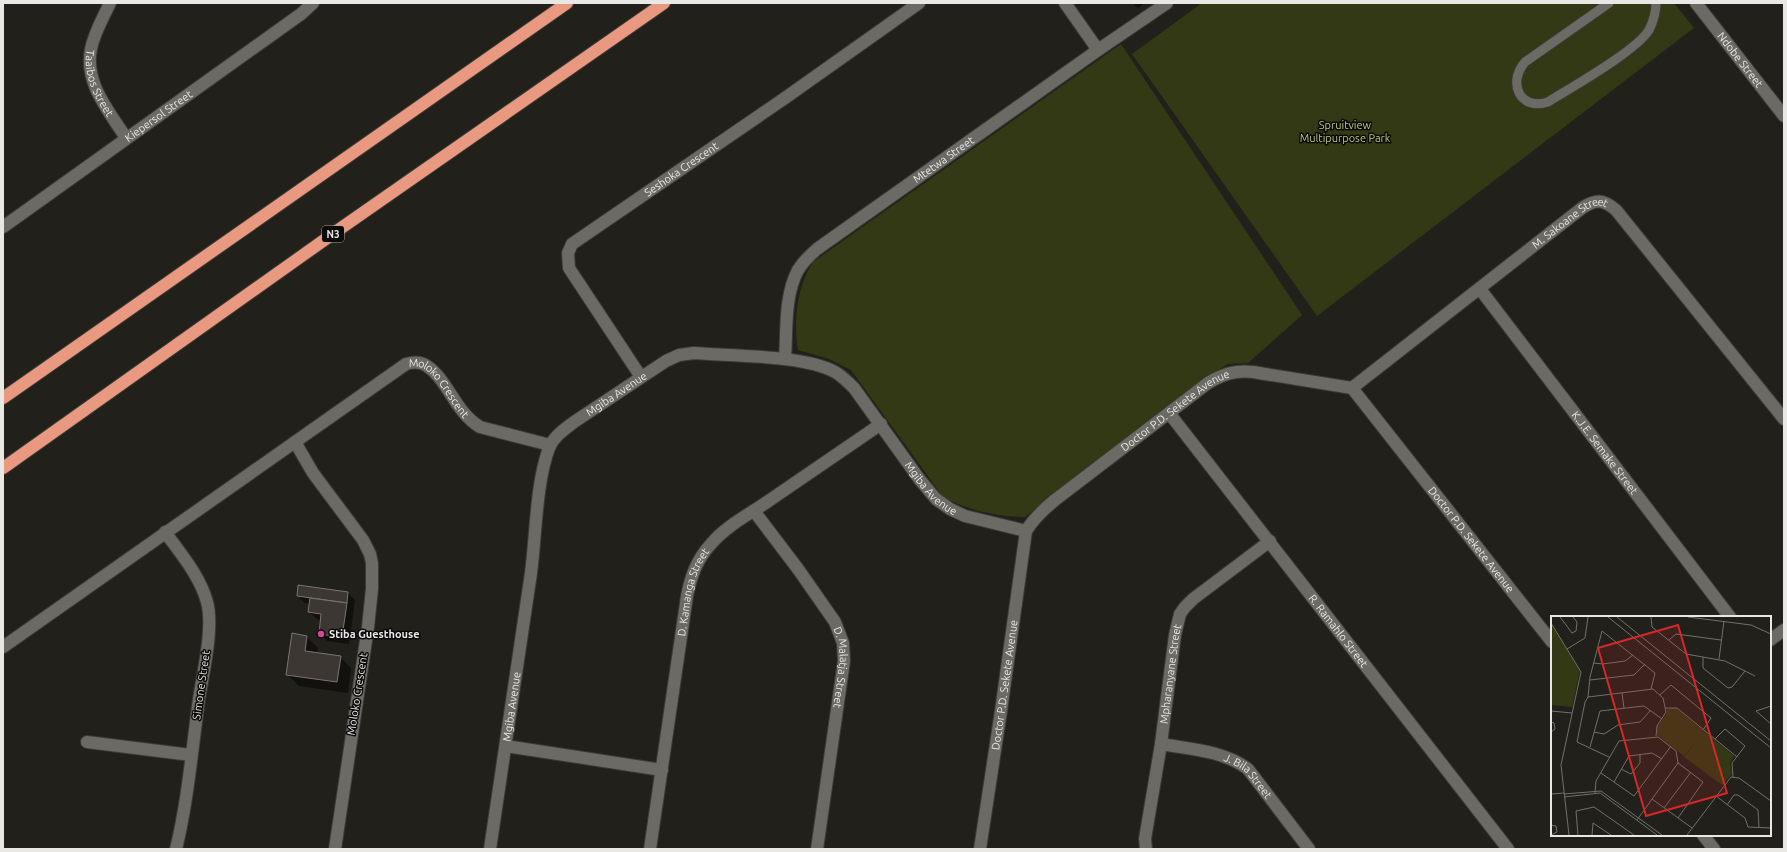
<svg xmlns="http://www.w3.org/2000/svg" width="1787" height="852" font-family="Ubuntu,sans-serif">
  <rect width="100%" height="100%" fill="#22201b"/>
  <g fill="#323914">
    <path d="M1202 3H1674L1694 28 1317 316 1132 54Z"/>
    <path d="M1121 44 1302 315 1248 363 1228 364 1196 384 1025 517C997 517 967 510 943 497L851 370 829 359 798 350C793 320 797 287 813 262Z"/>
  </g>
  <g fill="#0007">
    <path d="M1132 3H1145L1138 8Z"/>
    <path d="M348 593 355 600 349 644 327 641 320 633 321 620 317 619 309 612 310 604 305 603 298 596Z"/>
    <path d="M307 637 318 648 317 654 340 657 351 668 348 693 299 686 287 674Z"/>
  </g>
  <g fill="#3c3733" stroke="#7b7571">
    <path d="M298 585 348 592 347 603 297 596Z"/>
    <path d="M310 598 347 603 342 637 319 634 321 614 308 612Z"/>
    <path d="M292 633 307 636 305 651 341 656 337 682 286 675Z"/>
  </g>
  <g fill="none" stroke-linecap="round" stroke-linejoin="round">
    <defs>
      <path id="lane" d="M1609 3 1525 62C1507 83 1520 111 1548 102 1572 87 1636 51 1649 30 1653 22 1656 12 1656 3"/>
      <g id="street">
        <path id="s1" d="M110 3C103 18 94 33 91 49 84 83 109 111 126 138"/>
        <path d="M1065 3 1098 50"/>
        <path id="s2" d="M1696 3 1784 116"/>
        <path id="s3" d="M3 227 301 14 313 3"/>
        <path id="s4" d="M1480 289 1730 617"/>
        <path id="s5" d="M785 359C787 331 784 296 798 270 803 262 810 255 817 249L1098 50 1167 3"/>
        <path id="s6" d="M641 377 569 268 568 253 572 244 785 98 919 3"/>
        <path id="s7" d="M1352 388 1582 208C1596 199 1603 199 1616 210L1784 419"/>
        <path id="s8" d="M1169 413 1508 849"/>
        <path d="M295 442 313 473 363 540 370 554 372 563V589L368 627 335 849"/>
        <path id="s9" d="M754 511 798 569 835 622 843 643 844 661 817 849"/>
        <path d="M165 532C181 554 200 576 207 602 214 627 203 673 199 699 192 749 188 800 176 849"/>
        <path d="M1770 640 1784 630"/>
        <path id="s10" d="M3 647 406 364C413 362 421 362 427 366 448 380 455 412 480 427L550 445"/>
        <path d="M87 742 191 755"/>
        <path id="s11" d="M1161 744C1190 749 1224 751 1248 769L1309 849"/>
        <path d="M506 746 662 770"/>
        <path d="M1703 835 1714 849"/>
        <path id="s12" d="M490 849C504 757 518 665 531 573 536 535 536 483 549 448 554 436 565 429 574 422L666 361 679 355 694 353C731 356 804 355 835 372 842 376 848 382 854 388L920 480 936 499 950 509 965 516 1026 531"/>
        <path id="s13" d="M650 849 687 596C691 576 697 559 711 544 726 526 748 515 767 502 805 476 843 450 881 424"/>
        <path id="s14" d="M980 849 1001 711 1026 531C1034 518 1044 509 1055 500L1208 383C1223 374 1235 370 1253 372L1352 388 1552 642"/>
        <path id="s15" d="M1146 849 1145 839 1161 744 1175 635 1180 614 1185 607 1193 599 1270 541"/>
      </g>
      <g id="highway">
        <path d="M3 398 567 3"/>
        <path d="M3 468 344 226 664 3"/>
      </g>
    </defs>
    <use href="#lane" stroke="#3d3b37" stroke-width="11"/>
    <use href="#street" stroke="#3d3b37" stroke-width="14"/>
    <use href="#highway" stroke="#3d3b37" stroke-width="14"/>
    <use href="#lane" stroke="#6c6a64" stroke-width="9"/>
    <use href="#street" stroke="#6c6a64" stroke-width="12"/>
    <use href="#highway" stroke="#e9997f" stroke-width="12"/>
  </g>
  <circle fill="#d1479c" stroke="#0b0a08" stroke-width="1.5" cx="321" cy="634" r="4"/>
  <g text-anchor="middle" stroke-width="3" stroke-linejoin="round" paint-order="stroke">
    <rect fill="#0b0a08" stroke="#a6a5a3" stroke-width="1" x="322" y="226" width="22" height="16" rx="3"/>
    <g font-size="10" font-weight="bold" fill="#e9e8e5">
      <text x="333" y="238">N3</text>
    </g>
    <g font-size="11" fill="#e9e8e5" stroke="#0b0a08">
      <text dy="4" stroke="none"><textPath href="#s2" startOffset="72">Ndobe Street</textPath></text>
      <text dy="4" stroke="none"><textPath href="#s1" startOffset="86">Taaibos Street</textPath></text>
      <text dy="4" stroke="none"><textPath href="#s3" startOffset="191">Kiepersol Street</textPath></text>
      <text dy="4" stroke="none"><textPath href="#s5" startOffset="274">Mtetwa Street</textPath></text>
      <text dy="4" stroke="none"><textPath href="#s6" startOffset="288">Seshoka Crescent</textPath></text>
      <text dy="4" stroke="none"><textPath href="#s7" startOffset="275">M. Sakoane Street</textPath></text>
      <text dy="4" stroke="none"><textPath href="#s10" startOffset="537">Moloko Crescent</textPath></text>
      <text dy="4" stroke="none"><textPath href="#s12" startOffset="493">Mgiba Avenue</textPath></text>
      <text dy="4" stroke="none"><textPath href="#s14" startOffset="514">Doctor P.D. Sekete Avenue</textPath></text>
      <text dy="4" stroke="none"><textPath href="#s4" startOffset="206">K.J.E. Semake Street</textPath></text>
      <text dy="4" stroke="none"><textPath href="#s12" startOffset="877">Mgiba Avenue</textPath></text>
      <text dy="4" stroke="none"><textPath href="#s14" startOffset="897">Doctor P.D. Sekete Avenue</textPath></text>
      <text dy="4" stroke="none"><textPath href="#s13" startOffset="261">D. Kamanga Street</textPath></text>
      <text dy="4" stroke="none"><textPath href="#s8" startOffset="276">R. Ramahlo Street</textPath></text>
      <text dy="4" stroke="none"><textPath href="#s9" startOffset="184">D. Malatja Street</textPath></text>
      <text dy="4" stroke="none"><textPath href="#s15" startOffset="177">Mpharanyane Street</textPath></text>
      <text dy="4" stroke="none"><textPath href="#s14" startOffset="166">Doctor P.D. Sekete Avenue</textPath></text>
      <text transform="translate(201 685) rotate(-82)" y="4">Simone Street</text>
      <text transform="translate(357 694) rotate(-81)" y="4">Moloko Crescent</text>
      <text dy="4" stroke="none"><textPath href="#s12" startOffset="144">Mgiba Avenue</textPath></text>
      <text dy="4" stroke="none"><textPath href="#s11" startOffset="96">J. Bila Street</textPath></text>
    </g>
    <g font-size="11" fill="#bac97e" stroke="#0b0a08">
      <text x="1345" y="129">Spruitview<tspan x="1345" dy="13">Multipurpose Park</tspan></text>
    </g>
    <g font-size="11" font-weight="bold" fill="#e9e8e5" stroke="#0b0a08" text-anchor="start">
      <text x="329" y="638">Stiba Guesthouse</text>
    </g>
  </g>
  <g transform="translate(1551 616)">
    <rect width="220" height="220" fill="#22201b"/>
    <path d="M1 9 29 55 21 91 0 89ZM125 92 183 140 179 147 181 158 171 169 133 141 146 125 133 140 106 119V111L115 99 116 93Z" fill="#323914"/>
    <path fill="none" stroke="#72706c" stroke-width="1" d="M9 1 21 17 25 15 26 6 22 1M57 1 220 132M66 1 220 125M100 1 101 11 135 38 174 45 204 60M137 1 200 9 220 18M0 7 30 56 10 149 18 219M118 24 125 18 170 24M16 33 34 22 37 1M152 41V52L177 72 181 71 194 55M168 43 173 5M43 47 52 48 74 45 82 39M39 64 83 59 94 48M71 77 73 92M109 79 120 69 160 102 152 114M37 81 39 61 51 15 104 57 100 73M220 90 205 95 220 108M115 92H126L186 141M0 95 21 97M0 106 3 107 4 113 0 116M43 116 53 118 67 109 89 106 100 94M164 123 174 113 194 130 181 147 182 161M39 131 49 95 93 90 111 103M58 141 26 126 34 86 37 81 102 73 112 82 115 96 106 110 105 120M70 153 80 158 89 147V138M50 157 83 180 120 130M63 166 78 140 101 137 111 143M44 177 45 165 68 125 107 121 125 135 127 147 86 204M0 178 13 177M13 178 50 175 111 219M165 180 194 202 197 211 220 212M13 181 49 177 106 219M101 183 141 212M176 189 183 179H187L207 194 208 212M113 192 140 156M127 202 152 166 127 147M0 209 5 210 6 216 0 219M27 219 25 195 43 191 83 219M41 219 42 207 60 219M136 219 180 161 188 162 220 185"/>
    <path fill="#d62828" fill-opacity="0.15" stroke="#d62828" stroke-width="2" d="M127 9 176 177 95 200 47 32Z"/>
    <rect width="220" height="220" fill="none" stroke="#e9e8e5" stroke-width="2"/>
  </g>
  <rect width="1787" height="852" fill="none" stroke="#e9e8e5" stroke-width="8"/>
</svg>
